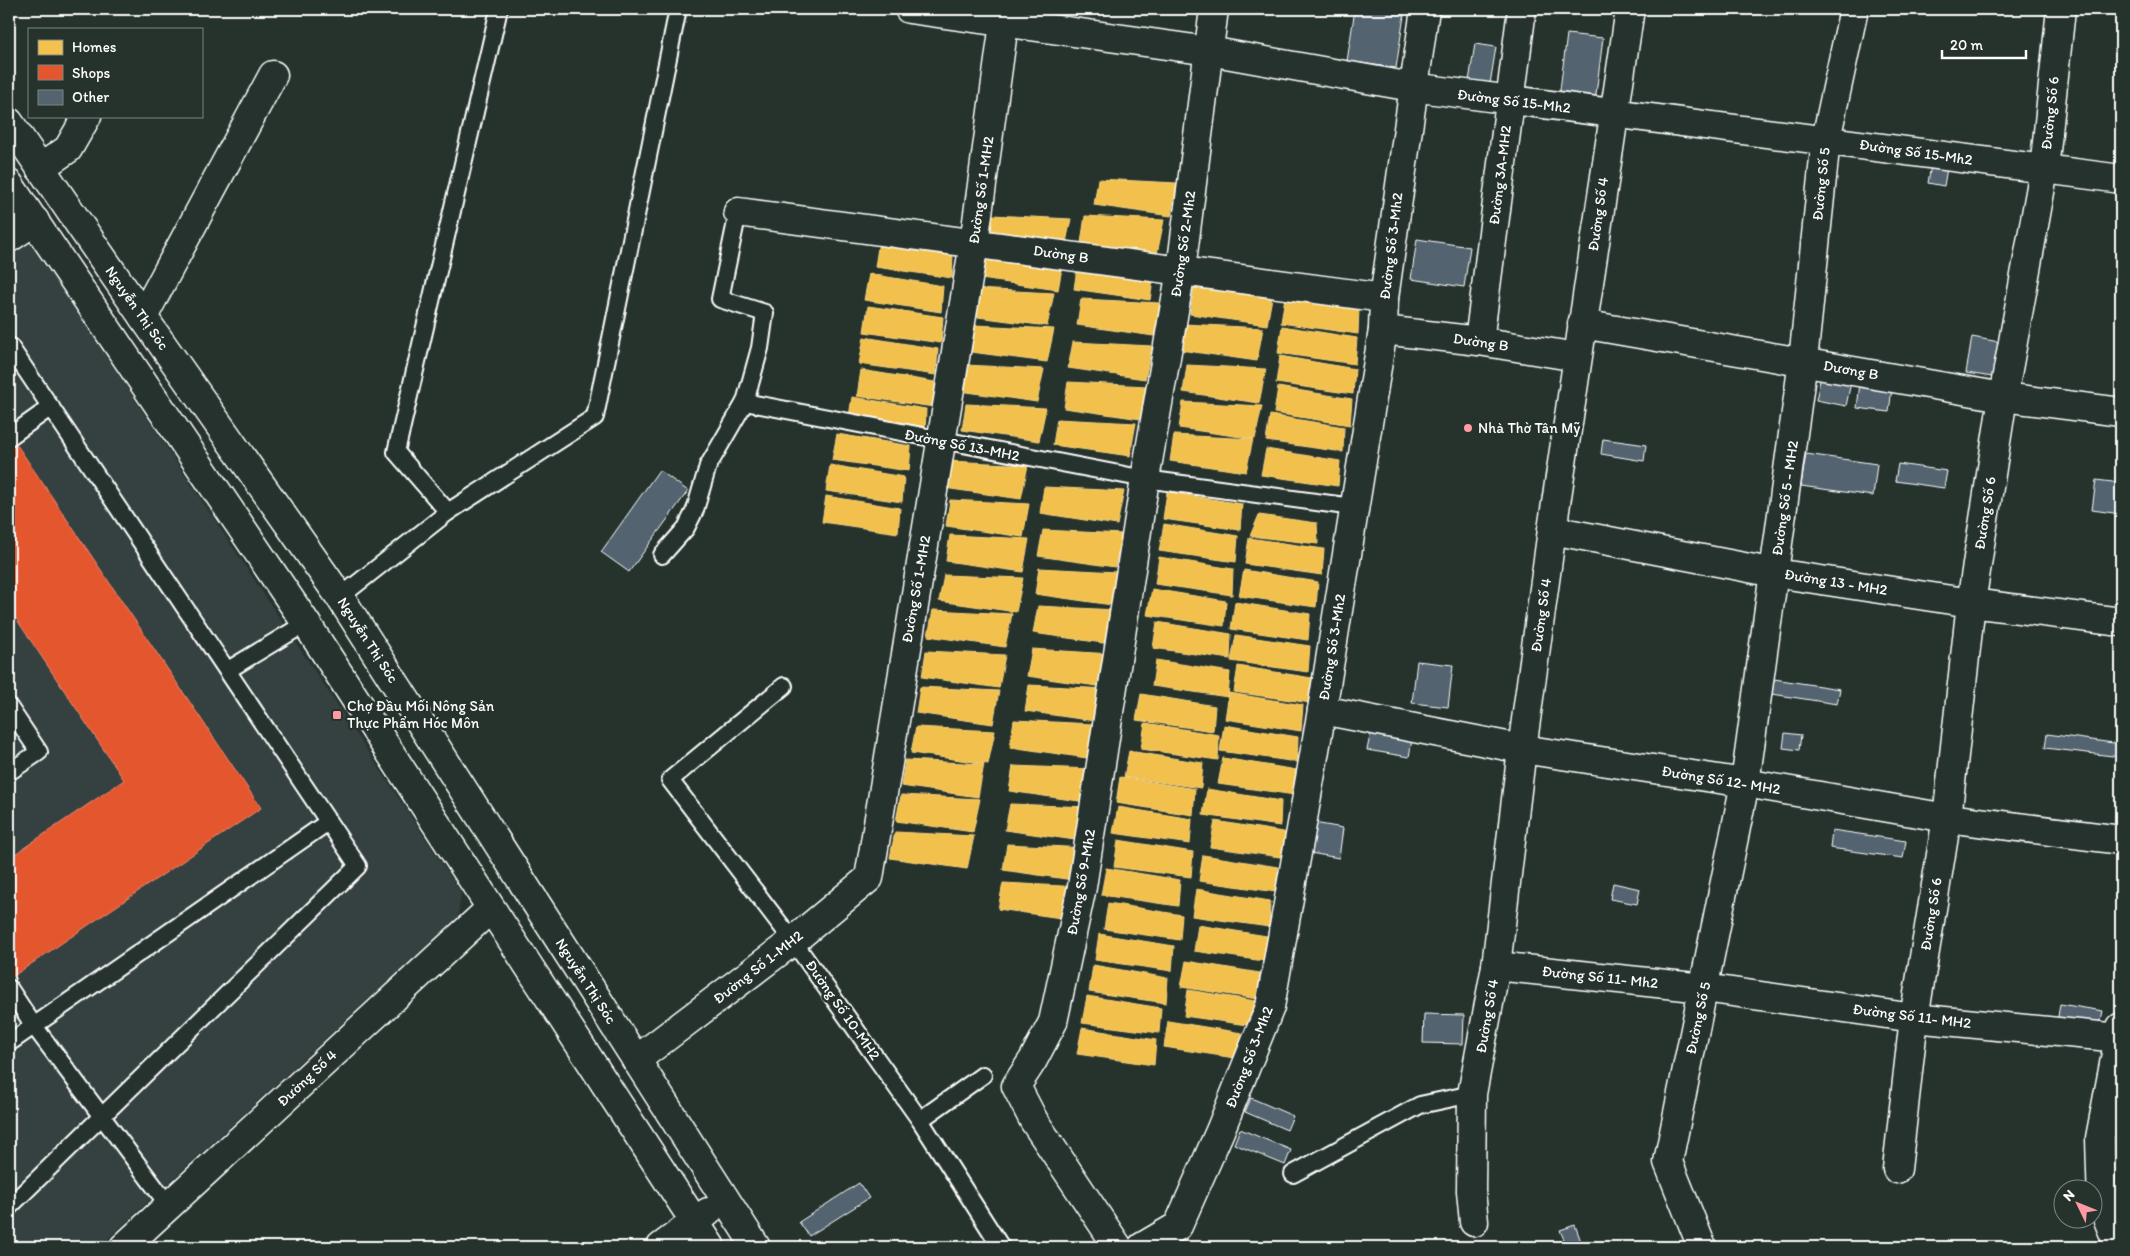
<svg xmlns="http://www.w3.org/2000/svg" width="2130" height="1256" font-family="Itim,sans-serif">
  <rect width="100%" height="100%" fill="#26332d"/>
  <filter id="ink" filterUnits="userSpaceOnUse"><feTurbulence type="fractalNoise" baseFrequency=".02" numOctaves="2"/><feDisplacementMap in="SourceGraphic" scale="10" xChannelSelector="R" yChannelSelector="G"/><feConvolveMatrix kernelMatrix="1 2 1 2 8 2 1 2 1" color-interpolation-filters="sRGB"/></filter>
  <g filter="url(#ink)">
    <path fill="#344141" d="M9 209 461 892 458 917 99 1247H9Z"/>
    <g fill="#f2c14e" stroke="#f6d483">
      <path d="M1098 179 1177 183 1171 216 1094 205Z"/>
      <path d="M992 215 1071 219 1064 252 987 241Z"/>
      <path d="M1085 216 1164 220 1157 254 1081 243Z"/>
      <path d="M879 241 953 253 952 278 875 267Z"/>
      <path d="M985 253 1064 257 1058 290 981 279Z"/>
      <path d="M1078 262 1153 281 1150 300 1074 289Z"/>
      <path d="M869 274 943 286 941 312 864 300Z"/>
      <path d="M1194 288 1273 292 1267 325 1190 314Z"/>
      <path d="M975 289 1054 293 1047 326 970 316Z"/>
      <path d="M1285 297 1359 309 1358 334 1281 323Z"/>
      <path d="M1081 299 1160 303 1154 336 1077 325Z"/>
      <path d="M868 306 943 317 941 343 864 332Z"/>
      <path d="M1184 324 1263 328 1257 361 1180 350Z"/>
      <path d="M975 325 1054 329 1047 362 971 352Z"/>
      <path d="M1282 326 1357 338 1355 364 1278 353Z"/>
      <path d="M864 337 938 349 936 375 859 364Z"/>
      <path d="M1073 342 1152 346 1145 379 1068 368Z"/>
      <path d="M1280 356 1355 369 1353 394 1276 383Z"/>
      <path d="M965 365 1044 369 1037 402 960 391Z"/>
      <path d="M1187 365 1266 369 1259 403 1183 392Z"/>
      <path d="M861 370 935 382 934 407 857 396Z"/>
      <path d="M1068 382 1147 386 1141 419 1064 408Z"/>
      <path d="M1278 387 1352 399 1350 425 1274 413Z"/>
      <path d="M852 397 926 409 925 434 848 423Z"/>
      <path d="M1183 402 1262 406 1255 439 1179 428Z"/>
      <path d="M966 404 1046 408 1039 441 962 430Z"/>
      <path d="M1270 415 1344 427 1343 452 1266 441Z"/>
      <path d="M1057 419 1136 423 1130 456 1053 445Z"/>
      <path d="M837 434 911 446 909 471 832 460Z"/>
      <path d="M1174 435 1253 439 1246 472 1170 461Z"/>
      <path d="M1266 449 1340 461 1338 486 1261 475Z"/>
      <path d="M949 461 1028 465 1021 499 944 488Z"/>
      <path d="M830 465 904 477 902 502 826 491Z"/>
      <path d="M1044 487 1124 491 1117 525 1040 513Z"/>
      <path d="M1167 492 1242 504 1240 530 1163 519Z"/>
      <path d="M826 496 900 508 898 533 822 522Z"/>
      <path d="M950 500 1029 504 1023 537 946 526Z"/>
      <path d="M1259 515 1317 523 1318 544 1250 536Z"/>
      <path d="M1164 524 1238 536 1236 562 1159 551Z"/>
      <path d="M1043 530 1122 534 1115 567 1038 556Z"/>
      <path d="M950 535 1029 539 1023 572 946 561Z"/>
      <path d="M1249 538 1324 549 1322 575 1245 564Z"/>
      <path d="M1159 557 1233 569 1232 595 1155 584Z"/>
      <path d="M1039 568 1118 572 1112 605 1035 594Z"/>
      <path d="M1244 570 1318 582 1316 607 1239 596Z"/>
      <path d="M944 575 1023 578 1016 612 939 601Z"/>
      <path d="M1152 589 1226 601 1224 626 1147 615Z"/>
      <path d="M1235 602 1310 614 1308 640 1231 629Z"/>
      <path d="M1038 606 1117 610 1110 644 1033 633Z"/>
      <path d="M933 610 1012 614 1005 647 928 636Z"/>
      <path d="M1157 622 1231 634 1230 659 1153 648Z"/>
      <path d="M1236 635 1310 646 1308 672 1231 661Z"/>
      <path d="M1032 649 1111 654 1104 687 1027 676Z"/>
      <path d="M926 651 1005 655 999 688 922 677Z"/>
      <path d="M1156 660 1230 672 1228 697 1152 686Z"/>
      <path d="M1238 666 1312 678 1311 703 1234 692Z"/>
      <path d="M1029 685 1108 689 1102 722 1025 711Z"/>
      <path d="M920 687 999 691 993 724 916 713Z"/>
      <path d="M1229 693 1303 705 1301 731 1225 719Z"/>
      <path d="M1141 694 1215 706 1213 731 1136 720Z"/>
      <path d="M1014 720 1093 724 1087 758 1010 747Z"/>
      <path d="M1145 723 1219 735 1218 760 1141 749Z"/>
      <path d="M1224 725 1298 737 1297 762 1220 751Z"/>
      <path d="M916 727 995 731 988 764 911 753Z"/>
      <path d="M1129 751 1203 763 1201 788 1124 777Z"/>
      <path d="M1223 758 1297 770 1295 795 1218 784Z"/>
      <path d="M905 760 984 764 978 797 901 786Z"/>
      <path d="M1013 766 1092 769 1086 802 1009 791Z"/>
      <path d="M1120 777 1195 789 1193 815 1116 803Z"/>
      <path d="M1207 789 1281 801 1280 826 1203 815Z"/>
      <path d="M901 795 980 799 973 832 896 821Z"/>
      <path d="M1010 804 1089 807 1082 841 1005 830Z"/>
      <path d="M1118 807 1192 819 1190 844 1113 833Z"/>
      <path d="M1215 821 1289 833 1287 858 1210 847Z"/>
      <path d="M895 832 974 836 967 869 890 858Z"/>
      <path d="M1118 840 1193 852 1191 877 1114 867Z"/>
      <path d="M1007 844 1086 848 1080 881 1003 870Z"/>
      <path d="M1203 855 1278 867 1276 892 1199 881Z"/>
      <path d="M1106 868 1180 880 1178 906 1101 895Z"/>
      <path d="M1003 883 1082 887 1075 920 998 909Z"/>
      <path d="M1196 889 1270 901 1269 927 1192 916Z"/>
      <path d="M1108 903 1182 915 1180 940 1104 929Z"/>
      <path d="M1198 925 1273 937 1271 962 1194 951Z"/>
      <path d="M1099 934 1174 946 1172 971 1095 960Z"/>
      <path d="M1186 961 1260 973 1258 999 1181 987Z"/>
      <path d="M1093 965 1168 978 1166 1003 1089 992Z"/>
      <path d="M1188 990 1262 1002 1261 1027 1184 1016Z"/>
      <path d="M1087 996 1161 1008 1159 1033 1082 1023Z"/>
      <path d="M1168 1021 1242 1033 1241 1059 1164 1047Z"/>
      <path d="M1082 1028 1156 1040 1154 1065 1077 1054Z"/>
    </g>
    <path fill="#e4572e" stroke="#ec896d" d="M15 442 261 808 9 979V858L124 780 9 608V447Z"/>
    <g fill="#536370" stroke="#fff">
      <path d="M1355 9H1405L1396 68 1347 61Z"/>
      <path d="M1567 34 1603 38 1595 102 1559 98Z"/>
      <path d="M1475 44 1496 47 1489 90 1468 87Z"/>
      <path d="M1931 165 1947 168 1944 186 1928 183Z"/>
      <path d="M1417 239 1470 247 1464 287 1411 279Z"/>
      <path d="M1972 337 1999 342 1993 377 1966 373Z"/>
      <path d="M1821 376 1851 382 1846 406 1816 400Z"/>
      <path d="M1860 383 1892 388 1889 412 1857 408Z"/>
      <path d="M1603 439 1646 445 1644 461 1601 454Z"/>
      <path d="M1806 454 1877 464 1873 496 1801 486Z"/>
      <path d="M1898 464 1947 471 1944 488 1895 481Z"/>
      <path d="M659 470 688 491 629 572 601 552Z"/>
      <path d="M2096 480 2121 483V514L2092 510Z"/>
      <path d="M1417 661 1453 665 1448 707 1412 703Z"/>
      <path d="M1774 679 1840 689 1837 704 1772 694Z"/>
      <path d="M1371 731 1412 739 1409 757 1367 750Z"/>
      <path d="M1785 733 1801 735 1799 750 1783 748Z"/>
      <path d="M2047 734 2121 744V757L2045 748Z"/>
      <path d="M1314 823 1343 828 1339 858 1310 853Z"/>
      <path d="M1832 830 1906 841 1903 858 1830 848Z"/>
      <path d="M1613 883 1640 889 1637 904 1610 899Z"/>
      <path d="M2060 1004 2103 1011 2099 1029 2057 1023Z"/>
      <path d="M1424 1014 1464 1015 1463 1044 1423 1043Z"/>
      <path d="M1251 1098 1293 1116 1287 1130 1245 1112Z"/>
      <path d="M1240 1129 1291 1150 1285 1165 1234 1144Z"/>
      <path d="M859 1183 869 1198 809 1236 799 1222Z"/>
      <path d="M1575 1225 1583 1247H1567L1560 1230Z"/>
    </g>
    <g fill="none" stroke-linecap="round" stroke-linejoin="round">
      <defs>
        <g id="lane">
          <path d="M738 212 720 299 765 313 760 348 745 402"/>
          <path d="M9 345 358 866 9 1207"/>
          <path d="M9 437 51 407"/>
          <path d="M448 512 595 417 678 9"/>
          <path d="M662 555 686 528 695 510 708 466 745 402 1145 479 1353 507"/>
          <path d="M340 597 448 512 396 452 499 9"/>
          <path d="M228 670 306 623"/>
          <path d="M784 686 670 780 793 941 920 1120 1001 1247"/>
          <path d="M9 707 39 752 9 772"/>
          <path d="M9 988 34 1026 169 1206"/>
          <path d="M9 1043 328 822"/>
          <path d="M920 1120 983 1075"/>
          <path d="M1293 1174 1420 1105 1472 1094"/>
        </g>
        <g id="street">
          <path d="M909 9 1209 51 1412 87 2121 179"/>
          <path d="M40 168 68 149 87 116"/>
          <path d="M738 212 1384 298"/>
          <path d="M9 238 35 221"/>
          <path d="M143 317 273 75"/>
          <path d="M1582 324 2003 397 2121 412"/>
          <path d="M1383 330 1479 341 1577 357"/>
          <path d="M1479 341 1522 9"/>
          <path d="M1552 530 1775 573 1971 603 2121 622"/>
          <path d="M1322 710 1522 749 1745 783 1947 818 2121 840"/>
          <path d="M1496 966 1704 988 1914 1018 2120 1038"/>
          <path d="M636 1060 793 941 869 878 974 243 1006 9"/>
          <path d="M1897 1169 1914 1018 1947 818 1971 603 2003 397 2044 170 2061 9"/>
          <path d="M1474 1222 1471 1191 1472 1094 1496 966 1522 749 1552 530 1630 9"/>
          <path d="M124 1247 490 909"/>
          <path d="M1118 1247 1034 1121 1016 1086 1033 1060 1053 1022 1082 887 1145 479 1181 270 1214 9"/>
          <path d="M1142 1247 1178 1226 1220 1131 1270 1007 1322 710 1383 330 1384 298 1425 9"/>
          <path d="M1702 1247 1668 1162 1745 783 1803 361 1826 139 1854 9"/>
          <path d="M2119 1247 2102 1205 2100 1138 2121 1027"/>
        </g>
        <g id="secondary">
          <path d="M9 122 143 317 340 597 756 1247"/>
          <path d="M9 184 306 623 711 1247"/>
          <path d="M661 1247 708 1212"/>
        </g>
      </defs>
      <use href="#lane" stroke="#fff" stroke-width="20"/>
      <use href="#street" stroke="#fff" stroke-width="31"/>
      <use href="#secondary" stroke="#fff" stroke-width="31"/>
      <use href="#lane" stroke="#26332d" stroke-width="16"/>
      <use href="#street" stroke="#26332d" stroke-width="28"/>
      <use href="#secondary" stroke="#26332d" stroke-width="28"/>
    </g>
  </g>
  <g fill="#ff9aa2" stroke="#26332d" stroke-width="2">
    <circle cx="1468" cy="428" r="5"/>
    <rect x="332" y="710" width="10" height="10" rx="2.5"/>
  </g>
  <g text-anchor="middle" stroke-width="5" stroke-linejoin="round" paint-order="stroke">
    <g font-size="15" fill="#fff" stroke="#26332d">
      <text transform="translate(1514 101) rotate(7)" y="5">Đường Số 15-Mh2</text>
      <text transform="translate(2050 113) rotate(-84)" y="5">Đường Số 6</text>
      <text transform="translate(1916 152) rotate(8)" y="5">Đường Số 15-Mh2</text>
      <text transform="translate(1500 175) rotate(-83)" y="5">Đường 3A-MH2</text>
      <text transform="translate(1821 184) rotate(-84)" y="5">Đường Số 5</text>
      <text transform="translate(981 190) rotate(-82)" y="5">Đường Số 1-MH2</text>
      <text transform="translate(1598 214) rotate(-82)" y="5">Đường Số 4</text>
      <text transform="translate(1183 244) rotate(-82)" y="5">Đường Số 2-Mh2</text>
      <text transform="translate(1391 246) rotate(-83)" y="5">Đường Số 3-Mh2</text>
      <text transform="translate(1061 254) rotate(8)" y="5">Dường B</text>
      <text transform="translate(137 308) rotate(55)" y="5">Nguyễn Thị Sóc</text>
      <text transform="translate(1481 342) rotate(8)" y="5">Dường B</text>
      <text transform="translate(1851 370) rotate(10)" y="5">Dương B</text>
      <text transform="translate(962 445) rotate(11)" y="5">Đường Số 13-MH2</text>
      <text transform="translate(1785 498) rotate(-82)" y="5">Đường Số 5 - MH2</text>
      <text transform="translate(1985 513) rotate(-81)" y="5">Đường Số 6</text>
      <text transform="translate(1836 582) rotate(9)" y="5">Đường 13 - MH2</text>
      <text transform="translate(916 589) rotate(-80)" y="5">Đường Số 1-MH2</text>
      <text transform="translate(1541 615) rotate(-82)" y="5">Đường Số 4</text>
      <text transform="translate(368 640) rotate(57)" y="5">Nguyễn Thị Sóc</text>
      <text transform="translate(1332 647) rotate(-81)" y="5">Đường Số 3-Mh2</text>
      <text transform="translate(1721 780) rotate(9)" y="5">Đường Số 12- MH2</text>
      <text transform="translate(1081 882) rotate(-80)" y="5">Đường Số 9-Mh2</text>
      <text transform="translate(1931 914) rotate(-81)" y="5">Đường Số 6</text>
      <text transform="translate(758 967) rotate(-38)" y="5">Đường Số 1-MH2</text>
      <text transform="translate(1600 977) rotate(6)" y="5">Đường Số 11- Mh2</text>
      <text transform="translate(586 981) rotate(57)" y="5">Nguyễn Thị Sóc</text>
      <text transform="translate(843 1010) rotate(55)" y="5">Đường Số 10-MH2</text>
      <text transform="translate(1487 1016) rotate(-80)" y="5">Đường Số 4</text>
      <text transform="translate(1912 1016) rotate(7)" y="5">Đường Số 11- MH2</text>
      <text transform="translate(1698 1018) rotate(-78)" y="5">Đường Số 5</text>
      <text transform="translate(1249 1057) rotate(-69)" y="5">Đường Số 3-Mh2</text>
      <text transform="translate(307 1078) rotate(-43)" y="5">Đường Số 4</text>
    </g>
    <g font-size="15" fill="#fff" stroke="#26332d" text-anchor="start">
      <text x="1478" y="433">Nhà Thờ Tân Mỹ</text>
      <text x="347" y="711">Chợ Đầu Mối Nông Sản<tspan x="347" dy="17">Thực Phẩm Hóc Môn</tspan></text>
    </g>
  </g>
  <rect width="2130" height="1256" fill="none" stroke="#26332d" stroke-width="30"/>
  <rect x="15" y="15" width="2100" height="1226" fill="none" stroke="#fff" stroke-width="2" filter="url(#ink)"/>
  <rect x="28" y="28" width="175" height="90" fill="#26332d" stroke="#7d8581"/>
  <rect x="38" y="40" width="25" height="15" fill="#f2c14e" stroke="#7d8581"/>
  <text x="72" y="52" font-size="15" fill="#ffffff">Homes</text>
  <rect x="38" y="65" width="25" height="15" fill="#e4572e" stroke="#7d8581"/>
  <text x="72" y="78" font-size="15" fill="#ffffff">Shops</text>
  <rect x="38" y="90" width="25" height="15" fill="#536370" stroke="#7d8581"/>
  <text x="72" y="102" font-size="15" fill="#ffffff">Other</text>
  <g transform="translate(2078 1204) rotate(313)"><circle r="24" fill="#26332d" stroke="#7d8581"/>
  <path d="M0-4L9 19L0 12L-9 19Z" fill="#ff9aa2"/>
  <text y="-8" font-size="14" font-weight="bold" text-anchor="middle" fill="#ffffff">N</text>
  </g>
  <path d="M1942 50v8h84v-8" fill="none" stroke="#ffffff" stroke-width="2.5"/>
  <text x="1950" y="50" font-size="15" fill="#ffffff" stroke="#26332d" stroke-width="4" paint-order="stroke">20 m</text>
</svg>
